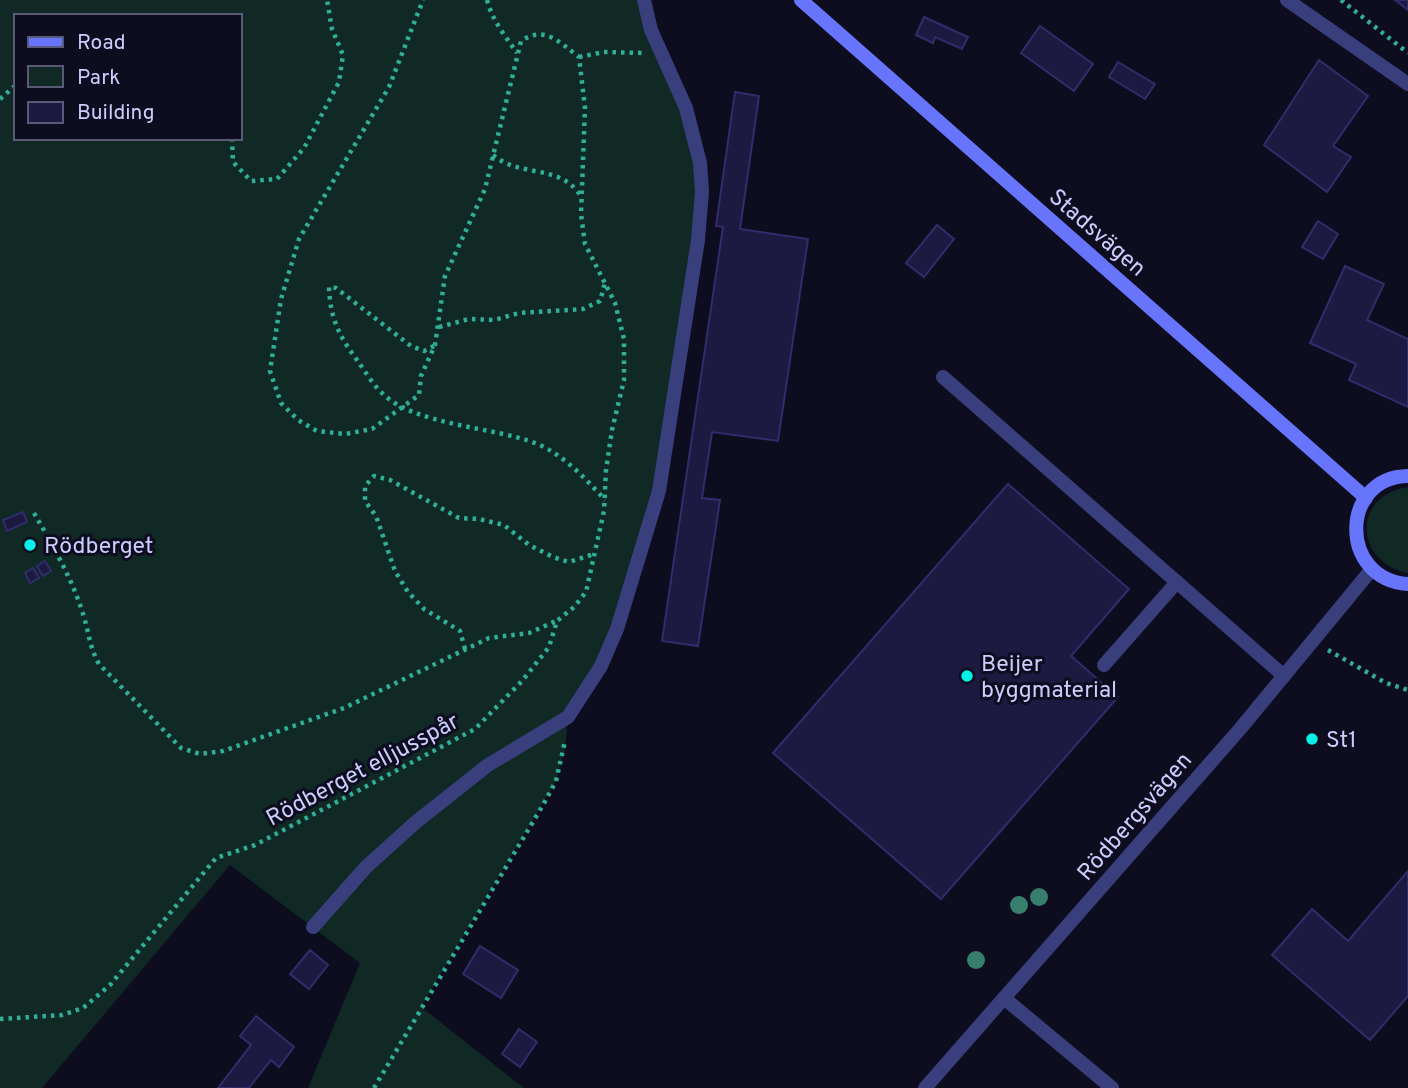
<svg xmlns="http://www.w3.org/2000/svg" width="1408" height="1088" font-family="Overpass,sans-serif">
  <rect width="100%" height="100%" fill="#0e0d1f"/>
  <g fill="#102925" fill-rule="evenodd">
    <path d="M0 0H644L672 75 702 191 659 491 617 629 568 717 565 749 556 781 421 1007 524 1088H308L360 963 230 865 42 1088H0ZM16 16H240V138H16Z"/>
    <path d="M1408 487V573H1407C1353 560 1353 495 1408 487Z"/>
  </g>
  <g fill="#1c1a40" stroke="#312c6b" stroke-width="2">
    <path d="M1395 0H1408V10Z"/>
    <path d="M924 17 968 37 962 49 935 37 933 43 916 35Z"/>
    <path d="M1040 26 1093 64 1074 91 1021 53Z"/>
    <path d="M1319 60 1368 96 1333 146 1351 157 1327 192 1264 145Z"/>
    <path d="M1118 62 1155 84 1145 99 1109 77Z"/>
    <path d="M735 92 759 96 740 229 808 239 778 441 712 432 702 498 720 500 698 646 662 641 723 227 716 226Z"/>
    <path d="M1318 221 1338 234 1323 259 1302 247Z"/>
    <path d="M937 225 954 239 924 277 906 263Z"/>
    <path d="M1345 266 1384 284 1367 320 1408 339V407L1349 380 1356 364 1310 343Z"/>
    <path d="M1008 484 1129 589 1071 656 1118 697 941 899 773 753Z"/>
    <path d="M23 512 27 522 7 531 3 520Z"/>
    <path d="M45 561 51 571 43 576 37 566Z"/>
    <path d="M33 568 39 578 30 583 25 573Z"/>
    <path d="M1408 871V996L1370 1040 1272 955 1312 909 1348 941Z"/>
    <path d="M480 946 518 970 501 998 463 974Z"/>
    <path d="M310 950 328 965 309 989 290 974Z"/>
    <path d="M256 1016 294 1047 279 1067 271 1060 249 1088H218L251 1045 240 1036Z"/>
    <path d="M519 1029 537 1042 520 1067 502 1054Z"/>
  </g>
  <g fill="none" stroke-linecap="round" stroke-linejoin="round">
    <g stroke="#30ae97" stroke-width="4.5" stroke-dasharray="3.5 5" stroke-linecap="butt">
      <path d="M487 0C492 20 506 37 517 53"/>
      <path d="M1341 0 1408 53"/>
      <path d="M579 57 604 52 643 53"/>
      <path d="M0 99 16 85"/>
      <path d="M232 138 233 162 251 181 277 179 304 148 339 82 343 55 332 29 327 0"/>
      <path d="M493 155C517 175 549 167 570 184 574 187 578 192 581 196"/>
      <path d="M439 327 469 319 494 320 519 313 583 309 600 301 605 283"/>
      <path d="M434 346 424 351 411 346 336 288 329 287C330 318 339 336 357 360 365 371 373 385 383 394 415 425 493 427 535 443 563 454 585 478 605 500"/>
      <path d="M34 513C53 546 73 580 84 617 89 634 90 648 99 664L181 748 200 754 223 751 344 708 489 638 529 633 556 621"/>
      <path d="M465 649 460 631 424 609 408 592 395 571 376 516 365 501V486L374 476 390 480 459 518 479 519 504 525 529 545 553 557 569 562 594 554"/>
      <path d="M1328 650 1386 683 1408 690"/>
      <path d="M0 1019 62 1015 83 1008 110 985 216 858 255 845 475 729 522 681 549 647 557 621 574 607 586 592 604 511 606 470 612 430 624 380V339L615 303 585 244 581 214 585 108 579 57C559 42 545 25 521 41L485 189 445 276 435 345 421 376 419 395 372 429 345 434 317 431 298 420 281 403 270 371 281 299 299 239 389 87 423 0"/>
      <path d="M374 1088 543 805 556 781 565 741"/>
    </g>
    <g stroke="#393f7d" stroke-width="14">
      <path d="M943 377 1284 676"/>
      <path d="M1104 665 1177 582"/>
      <path d="M313 927 366 867 416 822 488 765 568 717 601 666 617 629 659 491 698 240 702 191 700 163 686 108 651 30 644 0"/>
    </g>
    <g stroke="#393f7d" stroke-width="14">
      <path d="M1287 0 1408 84"/>
      <path d="M1004 998 1112 1088"/>
      <path d="M925 1088 1240 729 1372 569"/>
    </g>
    <g stroke="#6675fb" stroke-width="14">
      <path d="M801 0 1366 498"/>
      <path d="M1408 476C1340 477 1338 579 1408 584"/>
    </g>
  </g>
  <g fill="#387e6c">
    <circle cx="1039" cy="897" r="9"/>
    <circle cx="1019" cy="905" r="9"/>
    <circle cx="976" cy="960" r="9"/>
  </g>
  <g fill="#06f0ea" stroke="#0e0d1f" stroke-width="2.5">
    <circle cx="30" cy="545" r="7"/>
    <circle cx="967" cy="676" r="7"/>
    <circle cx="1312" cy="739" r="7"/>
  </g>
  <g text-anchor="middle" stroke-width="6" stroke-linejoin="round" paint-order="stroke">
    <g font-size="23" fill="#cccdfe" stroke="#0e0d1f">
      <text transform="translate(1098 232) rotate(41)" y="8">Stadsvägen</text>
      <text transform="translate(362 769) rotate(-28)" y="8">Rödberget elljusspår</text>
      <text transform="translate(1134 816) rotate(-49)" y="8">Rödbergsvägen</text>
    </g>
    <g font-size="23" fill="#cccdfe" stroke="#0e0d1f" text-anchor="start">
      <text x="44" y="553">Rödberget</text>
      <text x="981" y="671">Beijer<tspan x="981" dy="26">byggmaterial</tspan></text>
      <text x="1326" y="747">St1</text>
    </g>
  </g>
  <rect x="14" y="14" width="228" height="126" fill="#0e0d1f" stroke="#5a5a78" stroke-width="2"/>
  <rect x="28" y="37" width="35" height="10" fill="#6675fb" stroke="#5a5a78" stroke-width="2"/>
  <text x="77" y="49" font-size="21" fill="#cccdfe">Road</text>
  <rect x="28" y="66" width="35" height="21" fill="#102925" stroke="#5a5a78" stroke-width="2"/>
  <text x="77" y="84" font-size="21" fill="#cccdfe">Park</text>
  <rect x="28" y="102" width="35" height="21" fill="#1c1a40" stroke="#5a5a78" stroke-width="2"/>
  <text x="77" y="119" font-size="21" fill="#cccdfe">Building</text>
</svg>
